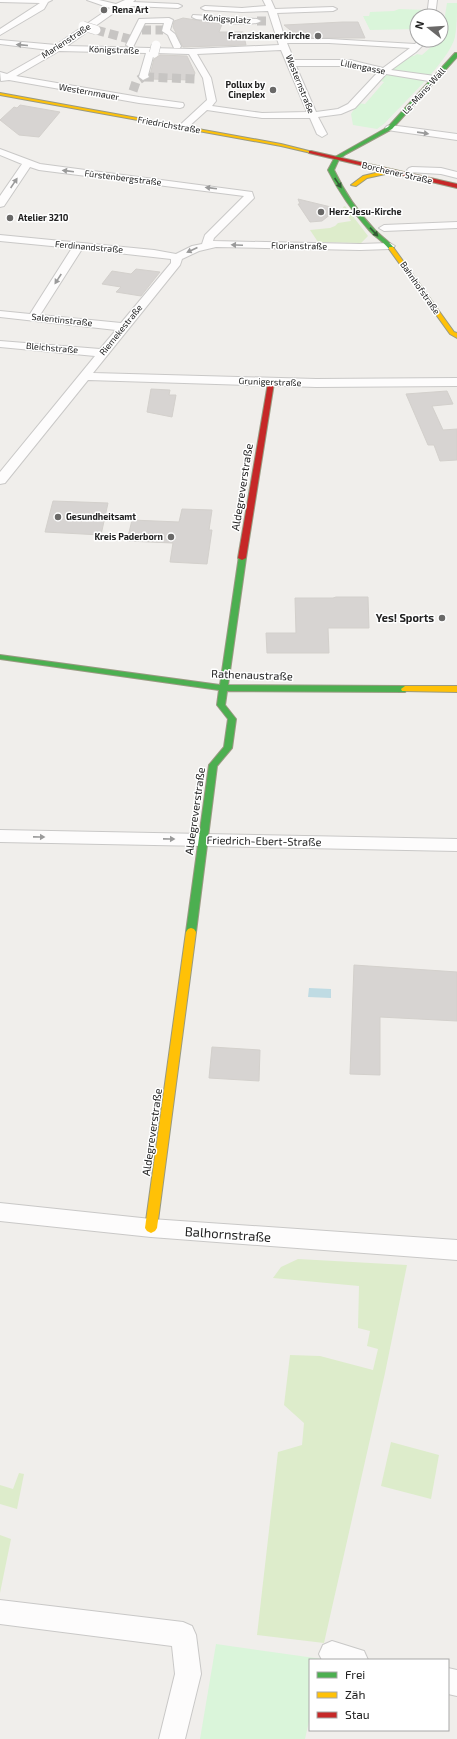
<svg xmlns="http://www.w3.org/2000/svg" width="457" height="1739" font-family="'Exo 2',sans-serif">
  <rect width="100%" height="100%" fill="#f0eeeb"/>
  <g fill="#ddeccb">
    <path d="M345 206 368 236 361 243 318 242 310 230 330 228 335 226 338 223 351 221 343 207Z"/>
    <path d="M298 1259 407 1265 385 1373 324 1643 257 1635 278 1452 302 1445 304 1423 284 1405 290 1355 320 1356 373 1370 378 1349 367 1346 370 1331 358 1328 359 1286 273 1278 281 1267Z"/>
    <path d="M391 1442 439 1455 431 1499 381 1486Z"/>
    <path d="M19 1473 24 1474 17 1509 0 1504V1485L13 1489Z"/>
    <path d="M0 1535 11 1539 0 1593Z"/>
  </g>
  <g fill="#daf5da">
    <path d="M447 3H457C457 14 457 26 455 37 449 61 403 103 385 123L377 129 353 125 351 114 358 103 365 104 384 82 381 81 390 70 408 55 414 56 417 54 422 55 439 40H441Z"/>
    <path d="M399 9 427 10V16H417V29L370 30 363 16H369L370 12 394 11Z"/>
    <path d="M216 1644 322 1659V1660H310V1717L305 1739H200Z"/>
  </g>
  <path fill="#bfdbe3" d="M309 988 331 989V998L308 997Z"/>
  <g fill="#d7d4d2" stroke="#d3d0cc">
    <path d="M183 18 222 24 219 32H243L246 45 183 47 173 27 174 21Z"/>
    <path d="M343 22H358L365 38H300L284 25Z"/>
    <path d="M160 55 187 56 195 73 192 80 149 79 154 59Z"/>
    <path d="M20 105 60 112 39 137 19 135 0 120 14 107 17 108Z"/>
    <path d="M298 199 335 208 333 209 336 210 322 221 310 222 298 204H300Z"/>
    <path d="M136 269 160 272 141 296 116 292 121 287 102 284 112 271 131 274Z"/>
    <path d="M151 389 170 390 169 395H176L172 417 147 412Z"/>
    <path d="M447 391 453 404 432 406 443 430 457 429V460L440 461 434 445H428L406 394Z"/>
    <path d="M53 501 108 503 101 535 45 532Z"/>
    <path d="M182 509 212 510 209 530H212L207 564 170 562 173 543 127 541 132 520 179 522Z"/>
    <path d="M336 597H368L369 628H328L329 653H267L266 633H296L295 598H333Z"/>
    <path d="M354 965 457 972V1021L380 1017V1075L350 1074Z"/>
    <path d="M212 1047 260 1050 259 1081 209 1078Z"/>
  </g>
  <g fill="none" stroke-linecap="round" stroke-linejoin="round">
    <g stroke="#c7c5c3" stroke-width="9" stroke-dasharray="9 4.5" stroke-linecap="butt">
      <path d="M257 21H267"/>
      <path d="M96 30 133 40"/>
      <path d="M142 30H163"/>
      <path d="M145 77 196 79"/>
      <path d="M133 91 136 82 143 77"/>
    </g>
    <defs>
      <g id="street">
        <path d="M0 0H52L48 2 44 9 0 35V29L40 3 0 2Z"/>
        <path d="M87 0H99L116 4 125 0H135L133 2 178 4 182 6 178 8 131 6 126 10H118L67 46 191 49 279 45 268 11 242 12 205 10 201 8 205 6 242 8 266 6 263 0H271L275 9 333 7 337 9 333 11 277 13 285 39H329L415 44 419 40H428L416 52 391 70 435 76 439 79 435 82 386 74 355 108 341 114 318 117 327 134 322 137 317 134 310 118H262L207 110 186 129H180L178 127 180 125 207 100 203 78 189 54 154 53 148 75 149 77 143 80 139 77 146 53 59 51 16 76 139 97 183 103 184 105 183 107 180 108 139 103 9 80 1 81 0 72 7 74 49 50 0 44V40L56 45 110 8ZM287 43H329L410 48 383 68 350 60H294ZM281 50 307 112 262 113 212 106 216 101 211 78 197 54ZM296 66H350L378 72 348 104 338 109 316 112Z"/>
        <path d="M429 0H437L435 16H427Z"/>
        <path d="M193 15 257 19 261 21C253 28 209 20 196 19L192 17Z"/>
        <path d="M169 18 173 20 170 30 175 34 181 46 180 48H174L168 35 162 31 164 23H145L133 47H130L126 45 139 19Z"/>
        <path d="M390 125 457 134V140L387 130 385 128 387 126Z"/>
        <path d="M0 149 40 164 252 192 254 198 214 238 213 241 360 244 390 243 395 246 390 249 360 250 216 247 199 251 182 259 180 265 93 373 316 379 457 378V386L316 387 88 380 5 483 0 484V472L95 356 0 347V341L100 349 116 330 0 317V311L30 314 72 248 0 241V235L154 250 176 254 192 246 202 244 205 235 244 196 39 170 30 167 4 206 0 207V196L22 164 0 155ZM82 249 171 259V263L121 323 40 315Z"/>
        <path d="M412 167 441 168 457 172V178L441 174 409 172 407 170 409 168Z"/>
        <path d="M457 222V228L384 231 379 228 384 225Z"/>
        <path d="M0 830 457 839V851L0 842Z"/>
        <path d="M0 1203 151 1219 457 1240V1260L151 1237 0 1221Z"/>
        <path d="M0 1600 183 1622 192 1626 196 1635 201 1674 185 1739H159L175 1674 172 1646 0 1624Z"/>
        <path d="M332 1641 364 1651 368 1660H322L319 1654 323 1645Z"/>
        <path d="M448 1668 457 1670V1696L448 1694Z"/>
      </g>
      <g id="fast">
        <path d="M455 53H457V57L392 129 346 154 339 159 334 170C344 191 357 211 374 229 380 236 388 240 394 248L389 249C383 241 375 237 369 230 353 212 339 192 328 170L335 157 388 127Z"/>
        <path d="M239 556H245L246 558 228 685 405 686 409 689 405 692 227 691 225 705 236 719 232 748 217 766 196 932 194 935H188L186 932 209 765 224 747 228 719 217 705 219 690 0 659V655L220 685Z"/>
      </g>
      <g id="slow">
        <path d="M0 93 281 144 313 152 311 153 281 146 0 95Z"/>
        <path d="M388 170 391 172 390 173 367 178 356 186 351 185 363 176Z"/>
        <path d="M389 247H393L454 332 457 333V338L450 334 389 249Z"/>
        <path d="M405 686H457V692L402 691 401 689Z"/>
        <path d="M191 928 194 929 196 932 157 1228 155 1231 151 1233 147 1231 145 1228 186 932 188 929Z"/>
      </g>
      <g id="jam">
        <path d="M311 151 457 184V188L309 153V151Z"/>
        <path d="M271 381 274 383 246 558 242 560 238 558 268 383Z"/>
      </g>
    </defs>
    <use href="#street" stroke="#c9c8c7" stroke-width="2"/>
    <use href="#fast" stroke="#999a82" stroke-width="2"/>
    <use href="#slow" stroke="#999a82" stroke-width="2"/>
    <use href="#jam" stroke="#999a82" stroke-width="2"/>
    <use href="#street" fill="#fdfcfc" fill-rule="evenodd"/>
    <use href="#fast" fill="#4caf50" fill-rule="evenodd"/>
    <use href="#slow" fill="#ffc107" fill-rule="evenodd"/>
    <use href="#jam" fill="#c62828" fill-rule="evenodd"/>
    <defs>
      <g id="street-bridge">
        <path d="M83 26 96 30"/>
        <path d="M154 53 156 45"/>
      </g>
    </defs>
    <use href="#street-bridge" stroke="#c9c8c7" stroke-width="10" stroke-linecap="butt"/>
    <use href="#street-bridge" stroke="#fdfcfc" stroke-width="9"/>
  </g>
  <defs><path id="oneway-solid" d="M-6-.8H1V-3.2L6.5 0L1 3.2V.8H-6Z"/></defs>
  <g fill="#9a9a9a">
    <use href="#oneway-solid" transform="translate(22 45) rotate(-175)"/>
    <use href="#oneway-solid" transform="translate(423 133) rotate(8)"/>
    <use href="#oneway-solid" transform="translate(68 171) rotate(-173)"/>
    <use href="#oneway-solid" transform="translate(14 183) rotate(-56)"/>
    <use href="#oneway-solid" transform="translate(211 188) rotate(-173)"/>
    <use href="#oneway-solid" transform="translate(237 245) rotate(-178)"/>
    <use href="#oneway-solid" transform="translate(192 250) rotate(155)"/>
    <use href="#oneway-solid" transform="translate(58 279) rotate(123)"/>
    <use href="#oneway-solid" transform="translate(39 837) rotate(1)"/>
    <use href="#oneway-solid" transform="translate(169 839) rotate(1)"/>
  </g>
  <g fill="#335a34">
    <use href="#oneway-solid" transform="translate(338 183) rotate(56)"/>
    <use href="#oneway-solid" transform="translate(374 232) rotate(47)"/>
  </g>
  <g fill="#6a6968" stroke="#fff" stroke-width="1.5">
    <circle cx="104" cy="10" r="4"/>
    <circle cx="318" cy="36" r="4"/>
    <circle cx="273" cy="90" r="4"/>
    <circle cx="321" cy="212" r="4"/>
    <circle cx="10" cy="218" r="4"/>
    <circle cx="58" cy="517" r="4"/>
    <circle cx="171" cy="537" r="4"/>
    <circle cx="442" cy="618" r="4"/>
  </g>
  <g text-anchor="middle" stroke-width="3" stroke-linejoin="round" paint-order="stroke">
    <g font-size="9" font-weight="bold" fill="#222" stroke="#fff" text-anchor="start">
      <text x="112" y="13">Rena Art</text>
      <text x="310" y="39" text-anchor="end">Franziskanerkirche</text>
      <text x="265" y="88" text-anchor="end">Pollux by<tspan x="265" dy="10">Cineplex</tspan></text>
      <text x="329" y="215">Herz-Jesu-Kirche</text>
      <text x="18" y="221">Atelier 3210</text>
      <text x="66" y="520">Gesundheitsamt</text>
      <text x="163" y="540" text-anchor="end">Kreis Paderborn</text>
    </g>
    <g font-size="9" fill="#222" stroke="#fff">
      <text transform="translate(227 19) rotate(4)" y="3">Königsplatz</text>
      <text transform="translate(66 41) rotate(-33)" y="3">Marienstraße</text>
      <text transform="translate(114 50) rotate(2)" y="3">Königstraße</text>
      <text transform="translate(363 67) rotate(11)" y="3">Liliengasse</text>
      <text transform="translate(300 84) rotate(68)" y="3">Westernstraße</text>
      <text transform="translate(424 91) rotate(-48)" y="3">Le-Mans-Wall</text>
      <text transform="translate(89 92) rotate(10)" y="3">Westernmauer</text>
      <text transform="translate(169 125) rotate(10)" y="3">Friedrichstraße</text>
      <text transform="translate(397 173) rotate(13)" y="3">Borchener Straße</text>
      <text transform="translate(123 178) rotate(7)" y="3">Fürstenbergstraße</text>
      <text transform="translate(299 246) rotate(1)" y="3">Florianstraße</text>
      <text transform="translate(89 247) rotate(5)" y="3">Ferdinandstraße</text>
      <text transform="translate(420 288) rotate(55)" y="3">Bahnhofstraße</text>
      <text transform="translate(62 320) rotate(6)" y="3">Salentinstraße</text>
      <text transform="translate(121 330) rotate(-51)" y="3">Riemekestraße</text>
      <text transform="translate(52 348) rotate(5)" y="3">Bleichstraße</text>
      <text transform="translate(270 382) rotate(2)" y="3">Grunigerstraße</text>
    </g>
    <g font-size="11" fill="#222" stroke="#fff">
      <text transform="translate(242 487) rotate(-81)" y="4">Aldegreverstraße</text>
      <text transform="translate(252 675) rotate(2)" y="4">Rathenaustraße</text>
      <text transform="translate(195 811) rotate(-82)" y="4">Aldegreverstraße</text>
      <text transform="translate(264 841) rotate(1)" y="4">Friedrich-Ebert-Straße</text>
      <text transform="translate(152 1132) rotate(-82)" y="4">Aldegreverstraße</text>
    </g>
    <g font-size="11" font-weight="bold" fill="#222" stroke="#fff" text-anchor="end">
      <text x="434" y="622">Yes! Sports</text>
    </g>
    <g font-size="13" fill="#222" stroke="#fff">
      <text transform="translate(228 1234) rotate(4)" y="5">Balhornstraße</text>
    </g>
  </g>
  <rect x="309" y="1659" width="140" height="72" fill="#ffffff" stroke="#a7a7a7"/>
  <rect x="317" y="1672" width="20" height="6" fill="#4caf50" stroke="#a7a7a7"/>
  <text x="345" y="1679" font-size="12" fill="#222222">Frei</text>
  <rect x="317" y="1692" width="20" height="6" fill="#ffc107" stroke="#a7a7a7"/>
  <text x="345" y="1699" font-size="12" fill="#222222">Zäh</text>
  <rect x="317" y="1712" width="20" height="6" fill="#c62828" stroke="#a7a7a7"/>
  <text x="345" y="1719" font-size="12" fill="#222222">Stau</text>
  <g transform="translate(429 28) rotate(287)"><circle r="19" fill="#ffffff" stroke="#a7a7a7"/>
  <path d="M0-3L7 15L0 10L-7 15Z" fill="#6a6968"/>
  <text y="-6" font-size="11" font-weight="bold" text-anchor="middle" fill="#222222">N</text>
  </g>
</svg>
